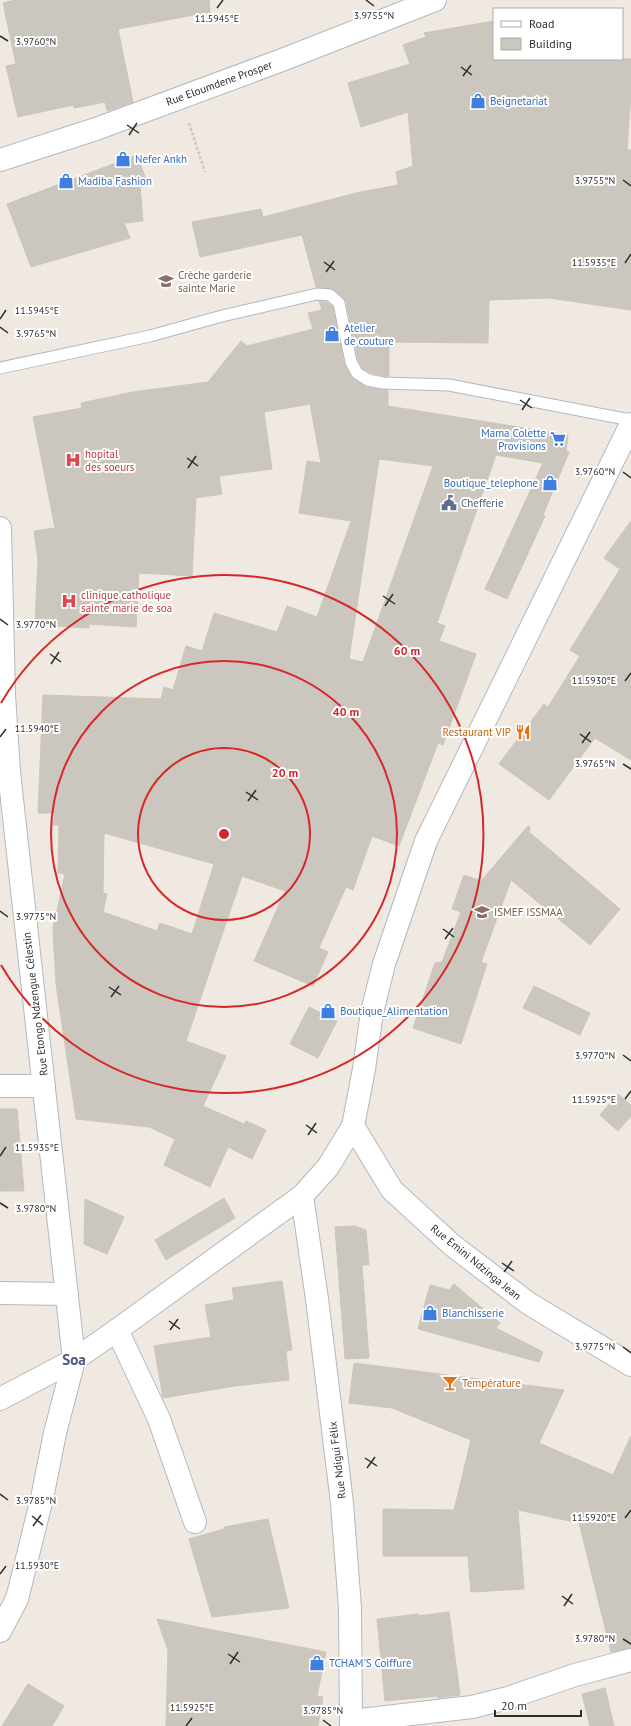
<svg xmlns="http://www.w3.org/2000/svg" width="631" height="1726" font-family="'PT Sans',sans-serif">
  <rect width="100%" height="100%" fill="#efe9e1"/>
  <g fill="#cbc7bf" stroke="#cbc5ba" fill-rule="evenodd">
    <path d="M15 0H209L210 12 118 29 133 102 107 111 105 102 74 108 73 105 18 117 6 66 16 64 3 3Z"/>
    <path d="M494 21V59H631V92L627 150H631V310L549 298 489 300 488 343 389 342V376H384L371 373 362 368 358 360 346 301 334 290 316 287 302 235 200 257 192 222 261 209 263 217 356 193 398 185 396 172 413 166 408 112 361 127 348 83 410 64 403 45 426 37 424 33Z"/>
    <path d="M137 155 147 182 140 184 143 221 124 223 130 238 31 267 7 204Z"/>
    <path d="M319 301 327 302 333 307 344 363 351 376 366 387 388 390V406L568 435 566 451 569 452 543 515 545 516 507 599 485 589 543 463 496 455 437 623 445 626 439 641 476 654 443 745 438 743 399 846 372 836 353 890 346 887 319 948 328 952 313 986 254 961 285 891 242 876 186 1041 226 1056 203 1106 244 1124 246 1121 266 1130 252 1159 228 1147 210 1187 164 1165 175 1139 149 1127 76 1119 56 984 53 928 65 874 58 873 59 825H53L55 813H38L43 695 161 699 164 687 173 690 186 646 202 651 214 613 277 632 287 606 317 617 351 521 299 513 307 461 321 463 310 404 264 412 272 469 219 476 222 494 196 498 192 576 139 573 136 627 89 624V628L35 625 38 560 34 531 55 528 33 417 82 408 81 403 133 392 208 382 241 341 247 346 313 329 308 313 322 310ZM379 459 433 466 363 662 349 659ZM104 833 214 864 192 934 160 923 157 931 103 912 107 894 103 893Z"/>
    <path d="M631 521V760L595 738 549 800 499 764 544 704 548 707 580 656 570 650 620 569 604 558Z"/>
    <path d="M528 826 530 827 529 832 620 909 590 945 511 880 481 962 487 964 461 1044 413 1028 435 963 442 962 461 912 452 909 464 875 481 881Z"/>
    <path d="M534 986 590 1013 580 1035 523 1008Z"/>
    <path d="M309 1007 337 1021 318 1058 290 1044Z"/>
    <path d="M618 1094 631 1105V1116L618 1131 600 1115Z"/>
    <path d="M0 1109H17L24 1191H0Z"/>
    <path d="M224 1198 235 1218 166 1260 155 1240Z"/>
    <path d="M85 1199 124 1217 107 1254 84 1244Z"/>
    <path d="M355 1226 366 1230 369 1265H362L369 1358 345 1359 335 1227Z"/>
    <path d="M282 1281 292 1350 286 1351 289 1380 235 1386 163 1398 154 1346 211 1337 205 1305 234 1300 232 1288Z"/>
    <path d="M454 1284 500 1323 496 1328 543 1352 539 1362 418 1329 430 1285 449 1290Z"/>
    <path d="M354 1363 564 1390 539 1443 613 1475 631 1436V1648L611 1652 579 1523 518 1510 524 1589 471 1592 468 1556H383V1509L454 1510 471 1440 392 1408 349 1403Z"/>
    <path d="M268 1519 289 1608 212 1617 189 1539 224 1529V1527Z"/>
    <path d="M449 1612 460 1695 438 1698V1696L385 1701 377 1619 418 1614V1616Z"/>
    <path d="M157 1619 326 1652 317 1696 323 1697 318 1726H166L168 1650Z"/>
    <path d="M28 1684 64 1706 52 1726H2Z"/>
    <path d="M605 1688 614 1726H590L582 1694Z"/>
  </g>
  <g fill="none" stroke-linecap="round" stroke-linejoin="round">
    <defs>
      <path id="service" d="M0 368 150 336 222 316 317 294 330 295 339 303 351 362 357 373 368 380 383 383 449 385 631 420"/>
      <g id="minor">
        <path d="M0 160 96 129 282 60 435 0"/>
        <path d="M0 1086H44"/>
        <path d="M353 1126 392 1190 452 1245 528 1303 631 1365"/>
        <path d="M302 1196 317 1299 342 1503 350 1608 351 1726"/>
        <path d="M0 1293 67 1294"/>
        <path d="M117 1330 159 1419 195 1522"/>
        <path d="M0 1399 74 1360 117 1330 302 1196 328 1167 353 1126 364 1069 372 1012 384 964 426 841 631 424"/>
        <path d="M352 1721 472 1707 508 1698 575 1675 631 1660"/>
      </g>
      <path id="tertiary" d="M0 528 4 694 9 772 74 1360 55 1433 42 1498 17 1599 0 1631"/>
    </defs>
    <use href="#service" stroke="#b4b7c1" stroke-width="13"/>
    <use href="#minor" stroke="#b4b7c1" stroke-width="24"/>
    <use href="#tertiary" stroke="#b4b7c1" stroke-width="24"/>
    <path stroke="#c9c9c9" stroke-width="2.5" stroke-dasharray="3 2" stroke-linecap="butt" d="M189 123 205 172"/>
    <use href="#service" stroke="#fff" stroke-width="11"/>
    <use href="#minor" stroke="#fff" stroke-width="22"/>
    <use href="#tertiary" stroke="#fff" stroke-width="22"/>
  </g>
  <path fill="none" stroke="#2e2e2e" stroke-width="1.5" d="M366 0 374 6M217 8 223 0M0 36 8 41M461 67 472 75M463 76 471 65M127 125 139 133M129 135 137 123M623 180 631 186M324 262 335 270M625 263 631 254M326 272 334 261M0 319 6 310M0 327 8 333M520 400 532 408M522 410 530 398M187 458 198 466M188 468 196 456M623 472 631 478M383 596 395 604M385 606 393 594M0 619 8 625M50 654 61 662M51 664 59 652M625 681 631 673M580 734 591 742M0 737 6 729M582 743 590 732M623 764 631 769M246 792 258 800M248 801 256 790M0 911 8 917M443 929 454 937M445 939 453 928M109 987 121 995M111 997 119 986M623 1055 631 1061M625 1099 631 1091M306 1125 317 1133M308 1135 316 1123M0 1156 6 1147M0 1203 8 1208M502 1263 514 1271M504 1272 512 1261M169 1321 180 1329M170 1330 178 1319M623 1347 631 1353M365 1458 377 1466M367 1468 375 1457M0 1494 8 1500M32 1516 43 1525M625 1518 631 1510M33 1526 41 1515M0 1574 6 1566M562 1596 573 1604M564 1606 572 1594M623 1639 631 1644M228 1654 240 1662M230 1664 238 1652M323 1720 331 1726M186 1726 192 1718"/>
  <g fill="none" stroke="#d62828" stroke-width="2">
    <circle cx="224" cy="834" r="86"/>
    <circle cx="224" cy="834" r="173"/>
    <path d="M1 703A259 259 0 1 1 1 965"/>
  </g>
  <defs>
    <symbol id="shop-bare" viewBox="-9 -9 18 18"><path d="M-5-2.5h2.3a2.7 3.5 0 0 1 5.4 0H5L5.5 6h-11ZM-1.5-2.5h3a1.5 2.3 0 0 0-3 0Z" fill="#3f7fe0" stroke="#fff" stroke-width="2.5" paint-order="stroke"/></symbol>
    <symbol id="school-bare" viewBox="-9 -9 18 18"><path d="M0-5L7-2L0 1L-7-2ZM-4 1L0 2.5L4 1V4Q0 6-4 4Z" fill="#8d6e63" stroke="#fff" stroke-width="2.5" paint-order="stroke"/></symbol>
    <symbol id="supermarket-bare" viewBox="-9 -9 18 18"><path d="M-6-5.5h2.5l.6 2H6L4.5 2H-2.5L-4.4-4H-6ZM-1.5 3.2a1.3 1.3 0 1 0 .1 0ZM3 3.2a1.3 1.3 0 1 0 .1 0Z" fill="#3f7fe0" stroke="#fff" stroke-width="2.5" paint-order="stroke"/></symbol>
    <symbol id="hospital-bare" viewBox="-9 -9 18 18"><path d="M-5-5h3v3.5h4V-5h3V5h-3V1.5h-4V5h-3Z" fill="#e0444e" stroke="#fff" stroke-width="2.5" paint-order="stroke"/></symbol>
    <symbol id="civic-bare" viewBox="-9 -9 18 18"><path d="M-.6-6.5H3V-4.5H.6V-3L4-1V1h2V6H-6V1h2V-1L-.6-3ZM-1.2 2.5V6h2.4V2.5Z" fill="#5c6f8a" stroke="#fff" stroke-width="2.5" paint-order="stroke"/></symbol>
    <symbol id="restaurant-bare" viewBox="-9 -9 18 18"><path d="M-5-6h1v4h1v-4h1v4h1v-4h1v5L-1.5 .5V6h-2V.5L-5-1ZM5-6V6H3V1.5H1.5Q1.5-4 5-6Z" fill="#e8710a" stroke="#fff" stroke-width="2.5" paint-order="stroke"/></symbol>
    <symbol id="bar-bare" viewBox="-9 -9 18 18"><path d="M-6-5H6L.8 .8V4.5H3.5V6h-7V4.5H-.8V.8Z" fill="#e8710a" stroke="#fff" stroke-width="2.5" paint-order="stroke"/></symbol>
  </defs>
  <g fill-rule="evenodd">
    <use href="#shop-bare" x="467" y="90" width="22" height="22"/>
    <use href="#shop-bare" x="112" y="148" width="22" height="22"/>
    <use href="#shop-bare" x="55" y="170" width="22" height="22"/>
    <use href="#school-bare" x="155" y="270" width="22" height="22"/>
    <use href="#shop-bare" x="321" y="323" width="22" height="22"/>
    <use href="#supermarket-bare" x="547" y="428" width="22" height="22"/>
    <use href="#hospital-bare" x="62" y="449" width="22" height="22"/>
    <use href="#shop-bare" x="539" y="472" width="22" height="22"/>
    <use href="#civic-bare" x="438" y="492" width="22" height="22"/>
    <use href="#hospital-bare" x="58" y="590" width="22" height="22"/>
    <use href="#restaurant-bare" x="512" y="721" width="22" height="22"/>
    <use href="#school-bare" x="471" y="901" width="22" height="22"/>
    <use href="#shop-bare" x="317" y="1000" width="22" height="22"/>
    <use href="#shop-bare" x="419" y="1302" width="22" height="22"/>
    <use href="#bar-bare" x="439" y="1372" width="22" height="22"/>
    <use href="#shop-bare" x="306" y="1652" width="22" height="22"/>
  </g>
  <g text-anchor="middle" stroke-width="4" stroke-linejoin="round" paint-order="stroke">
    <g font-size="11" fill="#2e2e2e" stroke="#fff">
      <text transform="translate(219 83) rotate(-20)" y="4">Rue Eloumdene Prosper</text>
      <text transform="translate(35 1004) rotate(-97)" y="4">Rue Etongo Ndzengue Célestin</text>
      <text transform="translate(476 1262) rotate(39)" y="4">Rue Emini Ndzinga Jean</text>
      <text transform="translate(337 1460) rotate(-97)" y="4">Rue Ndigui Félix</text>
    </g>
    <g font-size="11" fill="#366cbe" stroke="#fff" text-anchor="start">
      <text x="490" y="105">Beignetariat</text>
      <text x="135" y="163">Nefer Ankh</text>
      <text x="78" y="185">Madiba Fashion</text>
      <text x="344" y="332">Atelier<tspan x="344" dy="13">de couture</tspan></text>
      <text x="546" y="437" text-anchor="end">Mama Colette<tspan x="546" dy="13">Provisions</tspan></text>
      <text x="538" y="487" text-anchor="end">Boutique_telephone</text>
      <text x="340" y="1015">Boutique_Alimentation</text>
      <text x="442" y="1317">Blanchisserie</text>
      <text x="329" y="1667">TCHAM'S Coiffure</text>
    </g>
    <g font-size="11" fill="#785e54" stroke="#fff" text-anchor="start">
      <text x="178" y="279">Crèche garderie<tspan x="178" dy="13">sainte Marie</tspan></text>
      <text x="494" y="916">ISMEF ISSMAA</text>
    </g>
    <g font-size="11" fill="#be3a42" stroke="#fff" text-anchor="start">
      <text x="85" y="458">hopital<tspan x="85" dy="13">des soeurs</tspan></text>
      <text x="81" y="599">clinique catholique<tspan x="81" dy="13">sainte marie de soa</tspan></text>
    </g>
    <g font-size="11" fill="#4e5e75" stroke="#fff" text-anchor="start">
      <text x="461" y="507">Chefferie</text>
    </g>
    <g font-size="11" fill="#c56008" stroke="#fff" text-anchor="end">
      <text x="511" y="736">Restaurant VIP</text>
      <text x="462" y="1387" text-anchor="start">Température</text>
    </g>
    <g font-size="15" font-weight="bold" fill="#4d5680" stroke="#fff">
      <text x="74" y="1365">Soa</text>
    </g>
  </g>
  <g font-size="10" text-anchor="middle" fill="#2e2e2e" stroke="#fff" stroke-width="4" stroke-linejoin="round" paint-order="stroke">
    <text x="374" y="19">3.9755°N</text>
    <text x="217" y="22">11.5945°E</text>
    <text x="36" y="45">3.9760°N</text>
    <text x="595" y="184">3.9755°N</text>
    <text x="594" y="266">11.5935°E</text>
    <text x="37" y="314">11.5945°E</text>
    <text x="36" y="337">3.9765°N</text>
    <text x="595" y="475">3.9760°N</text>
    <text x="36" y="628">3.9770°N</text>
    <text x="594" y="684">11.5930°E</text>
    <text x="37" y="732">11.5940°E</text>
    <text x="595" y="767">3.9765°N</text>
    <text x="36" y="920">3.9775°N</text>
    <text x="595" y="1059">3.9770°N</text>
    <text x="594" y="1103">11.5925°E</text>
    <text x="37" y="1151">11.5935°E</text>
    <text x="36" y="1212">3.9780°N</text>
    <text x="595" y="1350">3.9775°N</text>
    <text x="36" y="1504">3.9785°N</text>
    <text x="594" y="1521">11.5920°E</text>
    <text x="37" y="1569">11.5930°E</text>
    <text x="595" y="1642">3.9780°N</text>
    <text x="192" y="1711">11.5925°E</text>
    <text x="323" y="1714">3.9785°N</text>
  </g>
  <circle cx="224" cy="834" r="6" fill="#d62828" stroke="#fff" stroke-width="2"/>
  <g font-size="12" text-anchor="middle" font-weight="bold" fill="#d62828" stroke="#fff" stroke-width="4" stroke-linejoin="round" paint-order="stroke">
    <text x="407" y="655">60 m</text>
    <text x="346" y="716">40 m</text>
    <text x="285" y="777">20 m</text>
  </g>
  <rect x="493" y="8" width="130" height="52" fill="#ffffff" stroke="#ababab"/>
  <rect x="501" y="21" width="20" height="6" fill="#ffffff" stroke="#ababab"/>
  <text x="529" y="28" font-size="12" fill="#2e2e2e">Road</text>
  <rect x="501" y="38" width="20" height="12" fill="#cbc7bf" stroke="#ababab"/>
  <text x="529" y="48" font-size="12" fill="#2e2e2e">Building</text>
  <path d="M495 1710v6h86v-6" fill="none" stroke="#2e2e2e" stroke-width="2"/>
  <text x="501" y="1710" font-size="12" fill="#2e2e2e" stroke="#ffffff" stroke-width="3" paint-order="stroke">20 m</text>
</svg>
